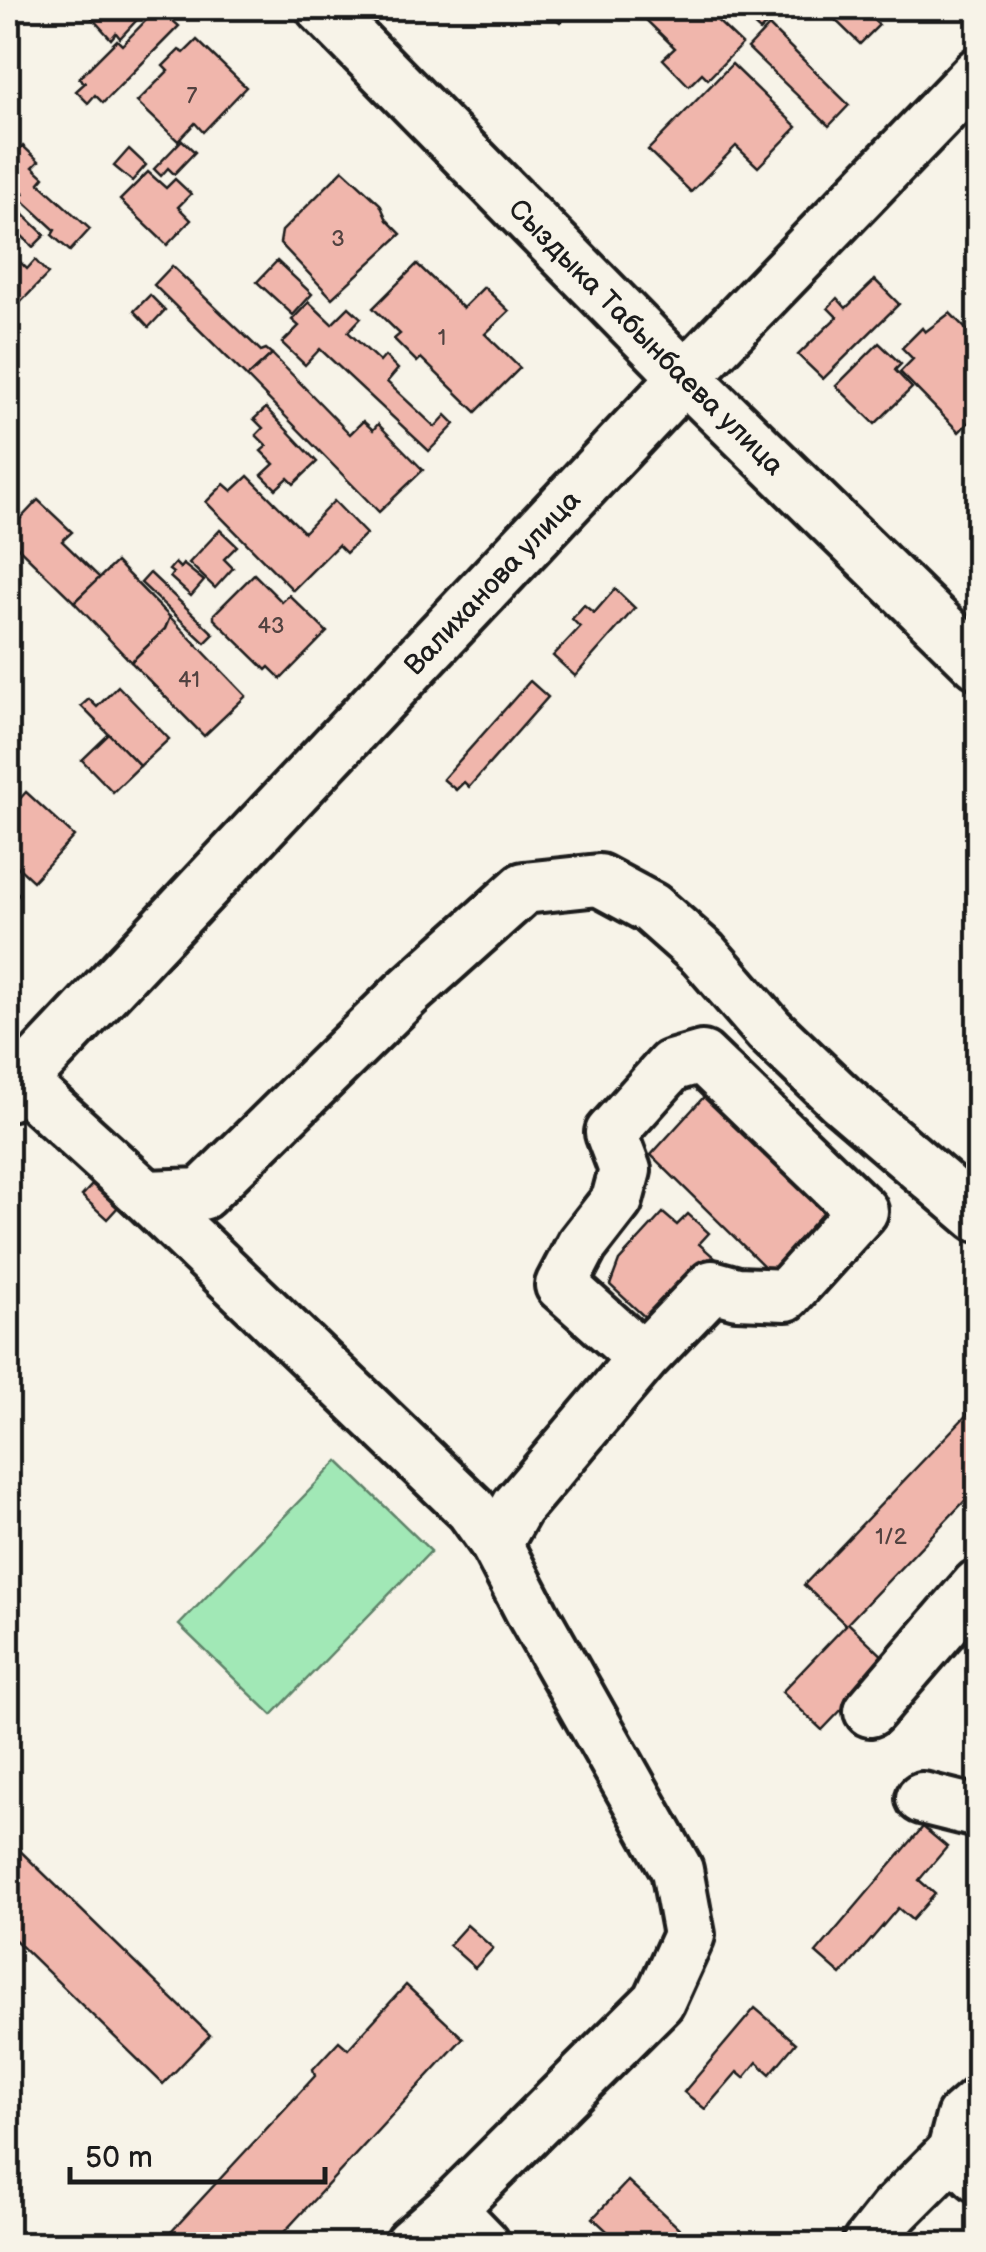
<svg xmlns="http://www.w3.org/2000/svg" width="986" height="2252" font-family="'Balsamiq Sans',sans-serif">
  <rect width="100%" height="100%" fill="#f7f3e8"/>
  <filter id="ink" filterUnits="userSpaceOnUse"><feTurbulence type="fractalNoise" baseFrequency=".01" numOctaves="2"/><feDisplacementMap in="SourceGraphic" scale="20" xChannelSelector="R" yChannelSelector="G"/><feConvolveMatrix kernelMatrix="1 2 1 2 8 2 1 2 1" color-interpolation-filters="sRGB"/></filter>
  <g filter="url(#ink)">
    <path fill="#a1e8b6" stroke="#5e8269" stroke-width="2.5" d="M338 1461 431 1551 272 1715 179 1625Z"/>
    <g fill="#f0b6ac" stroke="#1c1c1c" stroke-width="2.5">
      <path d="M83 8H148L120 38 116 33 111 39Z"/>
      <path d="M158 8 179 26 103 103 95 95 88 103 76 91 85 83 79 78 117 40 122 45Z"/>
      <path d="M544 8H574L560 22Z"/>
      <path d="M652 8H663L671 15 679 8 687 15 695 8H704L742 44 708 79 702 73 689 86 663 59 675 48 643 17Z"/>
      <path d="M735 8H783L760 31Z"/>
      <path d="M823 8H860L879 25 860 44Z"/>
      <path d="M769 26 849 105 829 126 748 48Z"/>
      <path d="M197 40 246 87 203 132 195 123 178 141 137 102 168 71 163 66 179 50 184 53Z"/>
      <path d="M732 64 797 127 758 167 736 146 691 192 648 150Z"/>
      <path d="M182 140 195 152 174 174 168 168 161 176 154 169Z"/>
      <path d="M11 143 19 150 23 146 39 161 33 167 44 177 39 183 90 229 70 251 52 235 55 230 19 197 24 193 8 178V147Z"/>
      <path d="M129 149 146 165 132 181 114 166Z"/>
      <path d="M343 170 380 204 387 220 401 234 332 298 280 243 282 231Z"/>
      <path d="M148 172 166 188 175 179 191 194 178 207 191 220 167 245 120 200Z"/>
      <path d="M20 211 45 235 33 247 9 223Z"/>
      <path d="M8 250 27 269 35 260 48 274 16 307 8 299Z"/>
      <path d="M277 261 312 294 293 315 257 282Z"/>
      <path d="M417 264 463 308 484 287 509 311 485 334 520 368 476 412 421 358 417 362 394 339 400 334 373 308Z"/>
      <path d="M172 266 261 351 266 349 272 354 247 377 154 285Z"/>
      <path d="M875 280 899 304 823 379 798 355 837 317 828 308 837 298 846 308Z"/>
      <path d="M150 295 165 310 149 327 134 311Z"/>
      <path d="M309 302 332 324 349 307 361 318 348 332 380 362 385 356 398 369 387 382 435 427 446 415 455 424 429 451 320 349 305 365 282 343 299 326 292 320Z"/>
      <path d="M950 313 978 341V413L959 432 900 372 913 359 902 348 922 328 925 332Z"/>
      <path d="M879 343 901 364 895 370 912 388 875 424 836 386Z"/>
      <path d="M272 354 350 434 363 421 373 430 378 424 423 470 379 512 247 377Z"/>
      <path d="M266 408 317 462 294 484 288 478 276 489 262 475 274 464 261 451 267 446 256 435 263 428 254 419Z"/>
      <path d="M248 476 304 532 334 501 366 534 346 553 338 545 293 590 206 502 224 484 232 491Z"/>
      <path d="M978 483V505L968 495Z"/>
      <path d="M38 500 72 532 62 541 100 578 74 602 8 538V532Z"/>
      <path d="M220 530 237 546 224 559 233 568 215 588 189 563Z"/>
      <path d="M116 562 170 617 165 629 131 662 74 602Z"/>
      <path d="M175 563 180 568 183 564 204 581 191 596 170 577 173 573 169 570Z"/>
      <path d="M150 573 214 634 205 643 141 583Z"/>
      <path d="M254 574 282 602 289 595 327 632 281 679 269 667 266 670 214 619V614Z"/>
      <path d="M615 589 635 608 575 676 553 656 580 627 572 619 584 605 594 613Z"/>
      <path d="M170 617 246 696 204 736 131 662 165 629Z"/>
      <path d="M530 681 548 697 469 787 464 782 456 790 443 779Z"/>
      <path d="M118 686 169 739 140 766 81 706 89 699 97 707Z"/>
      <path d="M109 734 140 766 113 792 82 760Z"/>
      <path d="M26 792 74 836 33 881 8 858V819L11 816 8 812Z"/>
      <path d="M8 884 19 894 8 907Z"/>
      <path d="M711 1089 842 1218 779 1281 651 1155Z"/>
      <path d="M102 1174 128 1196 107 1219 82 1196Z"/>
      <path d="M663 1213 677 1225 688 1214 709 1233 699 1244 715 1258 661 1317 649 1321 610 1285 619 1261Z"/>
      <path d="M978 1403V1487L848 1623 888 1661 822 1730 782 1692 846 1625 804 1585Z"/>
      <path d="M923 1827 947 1847 919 1880 935 1894 912 1920 898 1908 841 1975 816 1953Z"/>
      <path d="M8 1839 210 2035 163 2084 8 1933Z"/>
      <path d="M467 1925 493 1948 475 1968 449 1945Z"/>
      <path d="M406 1985 463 2038 273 2244H160L315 2076 313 2069 339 2041 348 2049Z"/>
      <path d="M755 2008 796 2043 770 2074 757 2062 744 2078 737 2072 705 2109 684 2092Z"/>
      <path d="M628 2181 696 2244H621L593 2218Z"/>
    </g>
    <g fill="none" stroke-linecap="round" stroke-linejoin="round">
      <defs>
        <g id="minor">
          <path id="s1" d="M322 8 685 377 978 663"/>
          <path d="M21 1082 146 1196 202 1194 406 994 524 888 599 880 651 908 703 954 769 1030 840 1098 978 1216"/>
          <path id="s2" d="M8 1095 685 377 978 73"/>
          <path d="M146 1196 471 1509 496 1544 533 1615 677 1870 689 1935 659 2001 450 2209 484 2244"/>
          <path d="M496 1544 517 1507 643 1358 712 1286 737 1293 786 1295 862 1211 702 1057 671 1066 611 1133 625 1170 617 1200 582 1245 561 1285 643 1358"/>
          <path d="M870 1711 978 1585"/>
          <path d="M922 1798 978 1812"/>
          <path d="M953 2152 962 2117 978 2103"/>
          <path d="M410 2244 450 2209"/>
          <path d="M868 2244 894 2211 953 2152 978 2176"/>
        </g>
      </defs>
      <use href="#minor" stroke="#1c1c1c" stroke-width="58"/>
      <use href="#minor" stroke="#f7f3e8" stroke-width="50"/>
    </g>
  </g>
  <g text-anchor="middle" stroke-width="9" stroke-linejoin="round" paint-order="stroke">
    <g font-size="22" fill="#514240">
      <text x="192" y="103">7</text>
      <text x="338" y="246">3</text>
      <text x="442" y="345">1</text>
      <text x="271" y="633">43</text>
      <text x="189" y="687">41</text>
      <text x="891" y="1544">1/2</text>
    </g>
    <g font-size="28" fill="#1c1c1c" stroke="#f7f3e8">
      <text dy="10" stroke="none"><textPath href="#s1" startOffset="462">Сыздыка Табынбаева улица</textPath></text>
      <text dy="10" stroke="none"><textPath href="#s2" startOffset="705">Валиханова улица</textPath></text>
    </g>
  </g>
  <rect width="986" height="2252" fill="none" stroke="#f7f3e8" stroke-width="40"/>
  <rect x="20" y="20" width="946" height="2212" fill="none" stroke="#1c1c1c" stroke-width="4" filter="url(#ink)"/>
  <path d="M70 2167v15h255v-15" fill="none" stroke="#1c1c1c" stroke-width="5"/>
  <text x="85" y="2167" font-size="30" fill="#1c1c1c" stroke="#f7f3e8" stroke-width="8" paint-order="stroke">50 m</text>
</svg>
